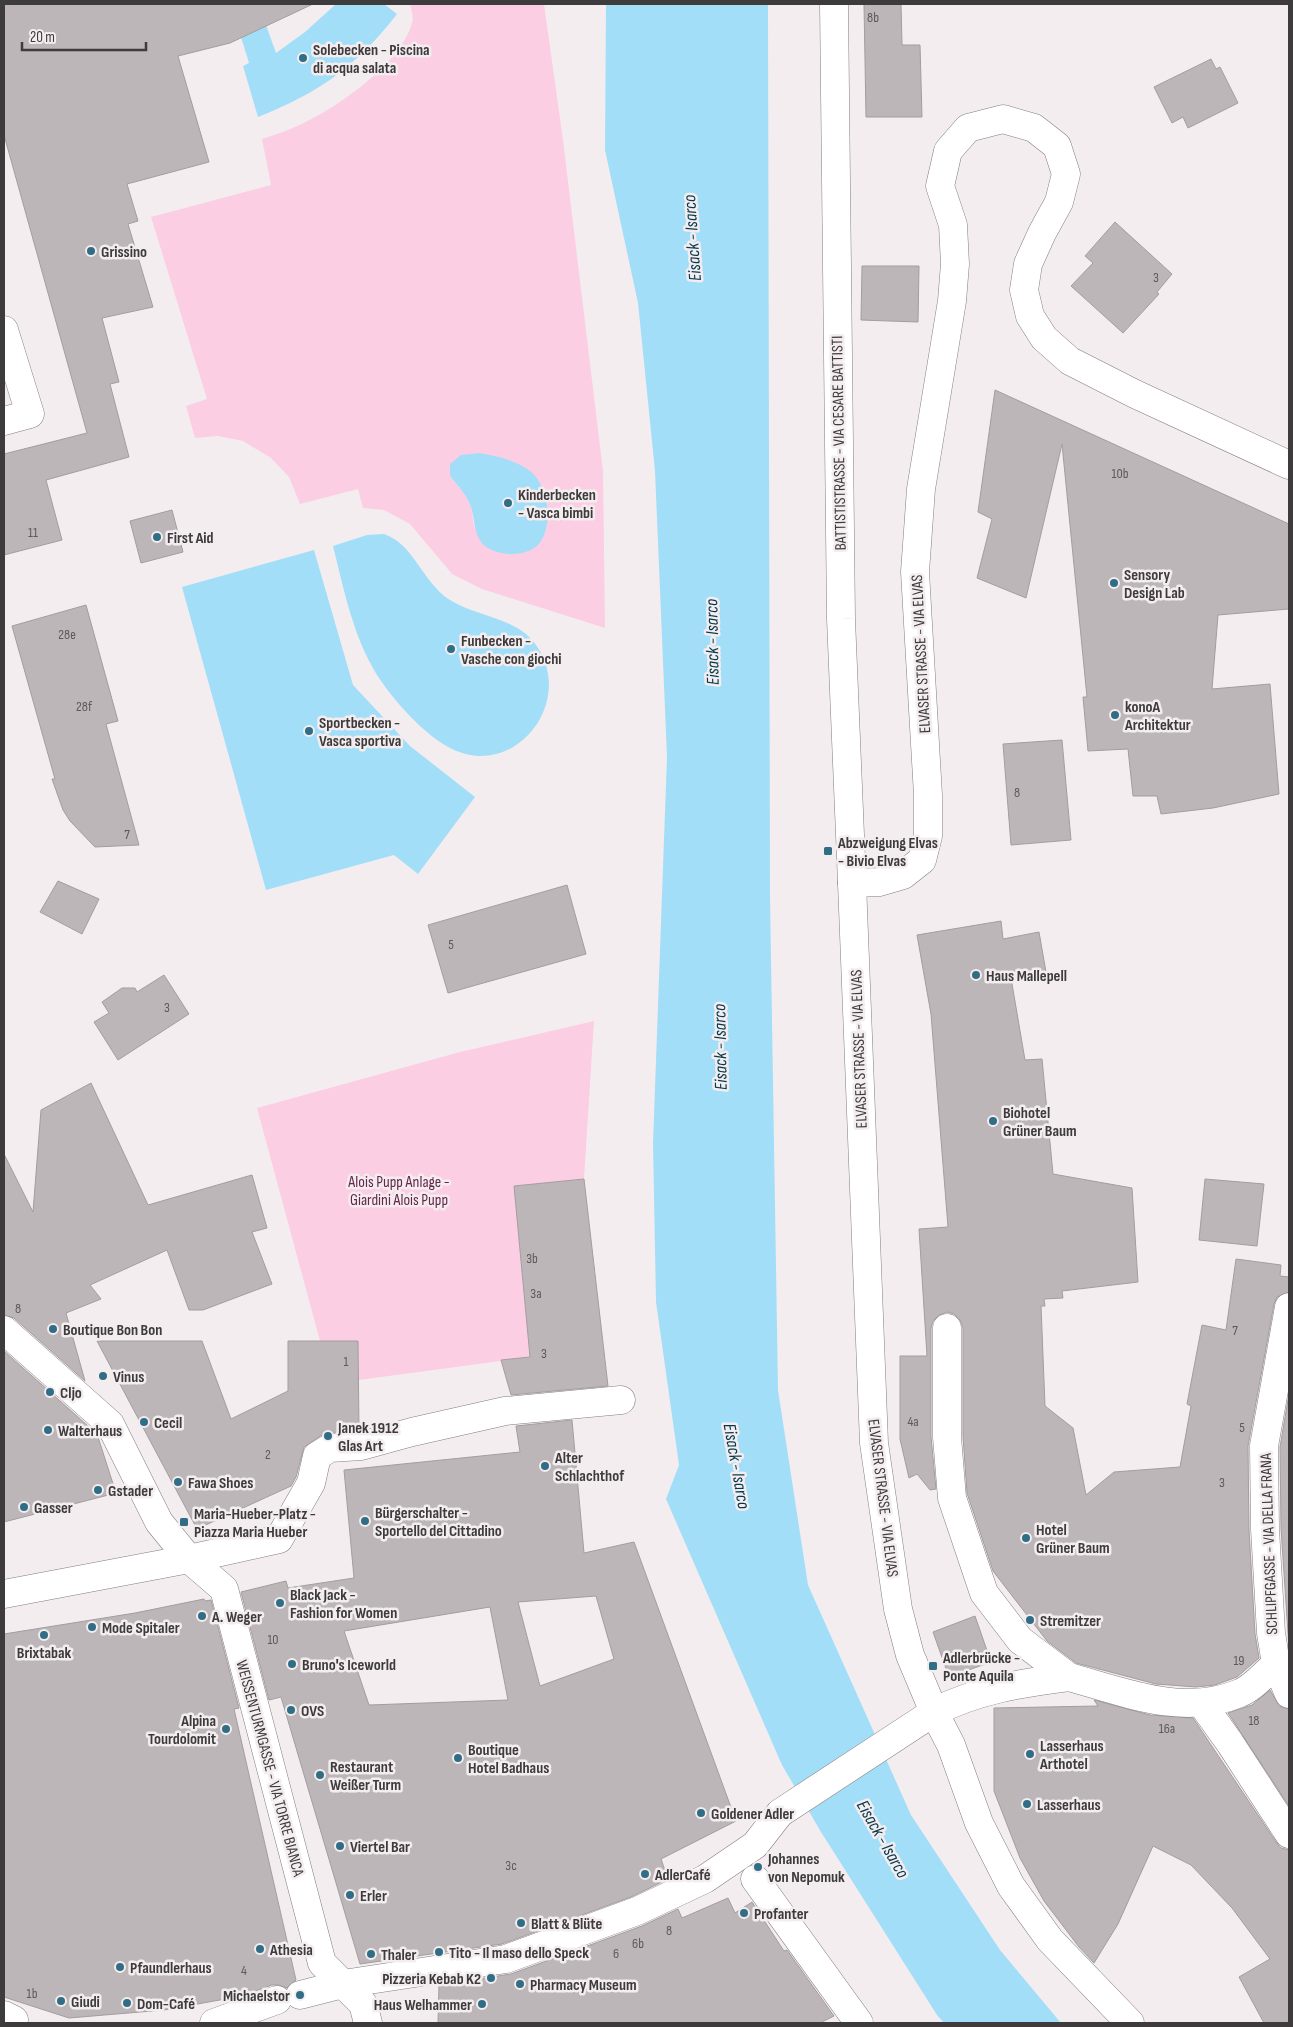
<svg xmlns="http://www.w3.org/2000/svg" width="1293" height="2027" font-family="'Sofia Sans Condensed',sans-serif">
  <rect width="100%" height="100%" fill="#f4edf0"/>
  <g fill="#fccee3" fill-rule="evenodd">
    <path d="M410 4H544L563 140 603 471 605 628 482 589 452 574 410 524 384 510 363 508 358 489 300 504 289 477 271 458 243 441 218 436 195 438 186 406 207 399 151 217 271 185 262 139C273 135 284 132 295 127 333 111 401 64 412 23 414 17 411 9 410 4ZM451 464 496 553 474 526 471 506 464 493 450 476Z"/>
    <path d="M594 1021 584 1179 514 1186 530 1357 359 1380 358 1341H320L257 1108 460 1052Z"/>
  </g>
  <g fill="#a3def8">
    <path d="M336 4H384L397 14C357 66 319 93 258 117L243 66 249 63 241 37 266 25 276 53 305 32Z"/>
    <path d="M606 4H768L770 896 778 1390 808 1585 911 1815 1000 1950 1061 2023H944L937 2015 821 1832 782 1765 666 1499 679 1465 656 1302 653 1143 667 757 655 471 638 303 605 150Z"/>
    <path d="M480 453C497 456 515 460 530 471 548 485 553 522 541 541 530 558 499 557 485 546 474 537 475 520 471 507 467 495 458 486 450 476V464L461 455Z"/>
    <path d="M384 534C414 544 422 582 450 600 477 617 516 617 536 645 576 701 516 780 452 749 425 736 393 700 377 675 353 636 344 590 333 546L367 535Z"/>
    <path d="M314 550 353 685 410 746 475 797 418 874 394 855 266 890 182 587Z"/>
  </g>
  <g fill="#bcb6b9" stroke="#a39da0" fill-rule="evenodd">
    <path d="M4 4H313L230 43 178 56 209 162 127 184 138 221 128 224 153 307 102 318 119 382 110 384 129 457 46 480 62 540 4 555V454L87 433 4 135Z"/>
    <path d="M864 4H901L902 45H920L922 117H866Z"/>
    <path d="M1211 59 1216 69 1220 67 1238 103 1188 128 1183 117 1172 123 1154 87Z"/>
    <path d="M1115 222 1172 274 1157 292 1159 294 1123 333 1071 286 1093 263 1085 256Z"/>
    <path d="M862 266H919L918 322 861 320Z"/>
    <path d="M995 390 1289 524V609L1218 615 1212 689 1270 684 1279 794 1213 808 1161 814 1157 796H1133L1128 749 1088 751 1083 697H1087L1062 444 1026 598 977 578 992 519 978 512Z"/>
    <path d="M172 510 183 552 141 563 130 521Z"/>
    <path d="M86 605 118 721 106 724 139 845 95 847 70 821 63 810 52 779H55L12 626Z"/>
    <path d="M1062 740 1071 840 1011 845 1003 744Z"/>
    <path d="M58 881 99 899 82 934 40 912Z"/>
    <path d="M567 885 586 954 448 993 428 925Z"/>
    <path d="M1001 921 1003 939 1039 932 1046 972 1011 978 1025 1060 1042 1059 1053 1174 1132 1188 1138 1282 1062 1291 1063 1298 1044 1299 1045 1306H1041L1045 1406 1073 1428 1086 1495 1114 1472 1180 1467 1191 1406 1187 1404 1202 1325 1226 1330 1236 1259 1281 1265 1280 1276 1289 1277V1292L1277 1297 1274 1304 1248 1446 1249 1530 1255 1634 1259 1658 1237 1677 1215 1685 1196 1687 1156 1684 1076 1663 1047 1641 993 1571 967 1493 963 1436V1328L960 1320 954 1314 947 1312 939 1315 933 1321 931 1328V1437L936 1489 930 1490 917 1474 909 1478 900 1439V1356H927L919 1229 948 1227 931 1014 917 935Z"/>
    <path d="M164 975 189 1014 118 1060 94 1022 109 1013 102 1002 122 988H135L137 992Z"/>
    <path d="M91 1083 148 1205 252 1175 267 1228 252 1232 272 1284 203 1310H189L167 1250 90 1285 101 1299 66 1313 85 1381 14 1318 4 1315V1154L33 1212 41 1110Z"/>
    <path d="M584 1179 608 1386 511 1395 501 1360 530 1357 514 1186Z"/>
    <path d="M1205 1179 1264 1184 1257 1246 1199 1240Z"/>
    <path d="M97 1341H202L231 1419 288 1391V1341H358L359 1430 322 1435 304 1447 296 1477 291 1486 197 1529Z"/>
    <path d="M4 1351 97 1434 116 1493 4 1522Z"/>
    <path d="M1289 1394V1648L1281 1528 1280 1447Z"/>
    <path d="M572 1420 584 1553 634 1542 736 1821 661 1859 668 1879 631 1897 502 1944 360 1964 281 1697 269 1700 241 1592 286 1581 288 1588 354 1578 344 1470 520 1452 516 1426ZM596 1596 614 1659 540 1686 518 1602ZM490 1607 508 1700 369 1705 344 1631Z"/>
    <path d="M204 1599 205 1601 211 1600 239 1708 234 1709 296 1980 287 1988 279 1985H272L242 1996 164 2010 69 2018 4 1997V1634L135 1613Z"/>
    <path d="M975 1616 991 1662 949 1677 933 1632Z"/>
    <path d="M1270 1690 1279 1706 1289 1709V1806L1228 1713 1252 1705Z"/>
    <path d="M1094 1700 1150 1715 1193 1718 1276 1842 1281 1848 1289 1850V2023H1264L1239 1977 1270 1959 1232 1908 1191 1865 1153 1846 1118 1924 1094 1963 1079 1947 1044 1901 1020 1858 994 1791V1708L1098 1706Z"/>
    <path d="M728 1898 735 1913 752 1902 784 1951 787 1950 834 2016 820 2023H438L439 1985 511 1974 642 1926 678 1909 682 1918Z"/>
  </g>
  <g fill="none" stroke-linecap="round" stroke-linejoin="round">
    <defs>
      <g id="pedestrian">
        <path d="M4 330 30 414 4 421"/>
        <path d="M1289 1307 1264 1446 1265 1529 1271 1633 1276 1664 1289 1694"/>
        <path d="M4 1330 110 1424 159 1522 189 1559 224 1589 322 1963 363 2004 368 2023"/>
        <path d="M4 1594 189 1559 279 1539 311 1483 317 1456 330 1448 361 1446 412 1432 505 1411 621 1400"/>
        <path d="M1069 1677C1124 1692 1183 1717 1240 1693 1253 1688 1265 1673 1276 1664"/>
        <path d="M1202 1704 1230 1743 1289 1834"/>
        <path d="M755 1879 859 2023"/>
        <path d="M300 1995 343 1984 506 1959 637 1911 705 1879 755 1845 780 1813 934 1712"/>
        <path d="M4 2015 14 2020"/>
        <path d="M214 2023 277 2000"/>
      </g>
      <g id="minor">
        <path d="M852 883 874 1443 898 1609 910 1655 934 1712 951 1745 979 1823 1011 1886 1050 1940 1130 2023"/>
        <path d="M947 1328V1437L952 1498 984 1593 1020 1640 1069 1677"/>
        <path d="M934 1712C977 1690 1021 1683 1069 1677"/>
      </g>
      <path id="tertiary" d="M834 4 841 619 852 883 879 882 903 875 922 860 928 836V795L915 572 921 489 952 301 955 264 953 225 940 186 948 151 968 128 1003 119 1034 128 1057 146 1066 174 1059 202 1042 233 1028 264 1024 290 1030 316 1044 338 1070 361 1135 394 1289 465"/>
    </defs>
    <use href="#pedestrian" stroke="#837d80" stroke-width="29"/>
    <use href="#minor" stroke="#837d80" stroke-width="29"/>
    <use href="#tertiary" stroke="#837d80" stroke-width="29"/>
    <use href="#pedestrian" stroke="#fff" stroke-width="28"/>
    <use href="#minor" stroke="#fff" stroke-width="28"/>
    <use href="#tertiary" stroke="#fff" stroke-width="28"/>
  </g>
  <g fill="#316d85" stroke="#f4edf0" stroke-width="2">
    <circle cx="303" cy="58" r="5"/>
    <circle cx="91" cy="251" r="5"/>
    <circle cx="508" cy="503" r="5"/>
    <circle cx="157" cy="537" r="5"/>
    <circle cx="1114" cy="583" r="5"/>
    <circle cx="451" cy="649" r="5"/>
    <circle cx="1115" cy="715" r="5"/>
    <circle cx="309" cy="731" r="5"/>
    <rect x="823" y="846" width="10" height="10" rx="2.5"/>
    <circle cx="976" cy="975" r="5"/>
    <circle cx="993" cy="1121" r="5"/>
    <circle cx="53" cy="1329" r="5"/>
    <circle cx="103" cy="1376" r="5"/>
    <circle cx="50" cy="1392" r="5"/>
    <circle cx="144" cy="1422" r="5"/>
    <circle cx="48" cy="1430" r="5"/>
    <circle cx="328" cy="1436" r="5"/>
    <circle cx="545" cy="1466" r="5"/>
    <circle cx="178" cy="1482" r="5"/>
    <circle cx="98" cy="1490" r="5"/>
    <circle cx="24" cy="1507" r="5"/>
    <circle cx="365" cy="1521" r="5"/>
    <rect x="179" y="1517" width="10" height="10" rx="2.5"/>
    <circle cx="1026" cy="1538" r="5"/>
    <circle cx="280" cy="1603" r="5"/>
    <circle cx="202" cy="1616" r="5"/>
    <circle cx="1030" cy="1620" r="5"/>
    <circle cx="92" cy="1627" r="5"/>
    <circle cx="44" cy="1635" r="5"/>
    <circle cx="292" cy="1664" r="5"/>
    <rect x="928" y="1661" width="10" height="10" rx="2.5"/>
    <circle cx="291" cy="1710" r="5"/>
    <circle cx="226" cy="1729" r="5"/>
    <circle cx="1030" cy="1754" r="5"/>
    <circle cx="458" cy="1758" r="5"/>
    <circle cx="320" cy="1775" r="5"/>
    <circle cx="1027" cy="1804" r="5"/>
    <circle cx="701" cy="1813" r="5"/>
    <circle cx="340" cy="1846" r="5"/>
    <circle cx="758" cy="1867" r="5"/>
    <circle cx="645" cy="1874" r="5"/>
    <circle cx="350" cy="1895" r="5"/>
    <circle cx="744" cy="1913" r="5"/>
    <circle cx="521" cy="1923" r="5"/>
    <circle cx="260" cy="1949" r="5"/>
    <circle cx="439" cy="1952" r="5"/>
    <circle cx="371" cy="1954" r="5"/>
    <circle cx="120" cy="1967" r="5"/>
    <circle cx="491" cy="1978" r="5"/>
    <circle cx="520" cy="1984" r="5"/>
    <circle cx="300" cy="1995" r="5"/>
    <circle cx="61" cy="2001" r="5"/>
    <circle cx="127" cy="2003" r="5"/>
    <circle cx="482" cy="2004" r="5"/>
  </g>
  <g text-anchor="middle" stroke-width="5" stroke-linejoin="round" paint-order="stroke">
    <g font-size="14" fill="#5d5a5b">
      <text x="873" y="22">8b</text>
      <text x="1156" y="282">3</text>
      <text x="1120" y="478">10b</text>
      <text x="33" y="537">11</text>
      <text x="67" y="639">28e</text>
      <text x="84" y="711">28f</text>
      <text x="1017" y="797">8</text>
      <text x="127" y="839">7</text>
      <text x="451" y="949">5</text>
      <text x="167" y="1012">3</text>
      <text x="532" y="1263">3b</text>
      <text x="536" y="1298">3a</text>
      <text x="18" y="1313">8</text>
      <text x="1235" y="1335">7</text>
      <text x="544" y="1358">3</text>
      <text x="346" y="1366">1</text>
      <text x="913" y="1426">4a</text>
      <text x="1242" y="1432">5</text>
      <text x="268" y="1459">2</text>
      <text x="1222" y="1487">3</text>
      <text x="273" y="1644">10</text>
      <text x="1239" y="1665">19</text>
      <text x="1254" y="1725">18</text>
      <text x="1167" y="1733">16a</text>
      <text x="511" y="1870">3c</text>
      <text x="669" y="1935">8</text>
      <text x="638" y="1948">6b</text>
      <text x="616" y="1958">6</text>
      <text x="244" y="1975">4</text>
      <text x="32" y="1998">1b</text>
    </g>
    <g font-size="16" font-weight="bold" fill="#3d3b3c" stroke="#f4edf0" text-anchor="start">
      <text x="313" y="55">Solebecken - Piscina<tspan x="313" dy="18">di acqua salata</tspan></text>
      <text x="101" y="257">Grissino</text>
      <text x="518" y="500">Kinderbecken<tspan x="518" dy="18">- Vasca bimbi</tspan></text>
      <text x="167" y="543">First Aid</text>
      <text x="1124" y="580">Sensory<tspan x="1124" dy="18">Design Lab</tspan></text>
      <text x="461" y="646">Funbecken -<tspan x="461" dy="18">Vasche con giochi</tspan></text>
      <text x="1125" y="712">konoA<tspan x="1125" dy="18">Architektur</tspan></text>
      <text x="319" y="728">Sportbecken -<tspan x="319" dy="18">Vasca sportiva</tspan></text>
      <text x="838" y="848">Abzweigung Elvas<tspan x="838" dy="18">- Bivio Elvas</tspan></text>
      <text x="986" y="981">Haus Mallepell</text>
      <text x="1003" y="1118">Biohotel<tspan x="1003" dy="18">Grüner Baum</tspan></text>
      <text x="63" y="1335">Boutique Bon Bon</text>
      <text x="113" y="1382">Vinus</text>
      <text x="60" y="1398">Cljo</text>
      <text x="154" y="1428">Cecil</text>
      <text x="338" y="1433">Janek 1912<tspan x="338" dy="18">Glas Art</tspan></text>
      <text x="58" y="1436">Walterhaus</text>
      <text x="555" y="1463">Alter<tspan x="555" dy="18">Schlachthof</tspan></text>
      <text x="188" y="1488">Fawa Shoes</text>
      <text x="108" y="1496">Gstader</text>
      <text x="34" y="1513">Gasser</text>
      <text x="375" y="1518">Bürgerschalter -<tspan x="375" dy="18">Sportello del Cittadino</tspan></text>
      <text x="194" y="1519">Maria-Hueber-Platz -<tspan x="194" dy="18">Piazza Maria Hueber</tspan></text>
      <text x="1036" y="1535">Hotel<tspan x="1036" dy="18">Grüner Baum</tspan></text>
      <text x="290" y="1600">Black Jack -<tspan x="290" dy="18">Fashion for Women</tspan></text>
      <text x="212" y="1622">A. Weger</text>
      <text x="1040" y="1626">Stremitzer</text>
      <text x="102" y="1633">Mode Spitaler</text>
      <text x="44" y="1658" text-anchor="middle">Brixtabak</text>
      <text x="943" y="1663">Adlerbrücke -<tspan x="943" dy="18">Ponte Aquila</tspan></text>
      <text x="302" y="1670">Bruno's Iceworld</text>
      <text x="301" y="1716">OVS</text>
      <text x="216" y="1726" text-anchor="end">Alpina<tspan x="216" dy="18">Tourdolomit</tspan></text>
      <text x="1040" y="1751">Lasserhaus<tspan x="1040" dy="18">Arthotel</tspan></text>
      <text x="468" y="1755">Boutique<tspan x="468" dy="18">Hotel Badhaus</tspan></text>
      <text x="330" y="1772">Restaurant<tspan x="330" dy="18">Weißer Turm</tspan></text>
      <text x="1037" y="1810">Lasserhaus</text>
      <text x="711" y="1819">Goldener Adler</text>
      <text x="350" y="1852">Viertel Bar</text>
      <text x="768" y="1864">Johannes<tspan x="768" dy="18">von Nepomuk</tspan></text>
      <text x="655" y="1880">AdlerCafé</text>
      <text x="360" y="1901">Erler</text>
      <text x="754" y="1919">Profanter</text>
      <text x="531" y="1929">Blatt &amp; Blüte</text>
      <text x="270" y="1955">Athesia</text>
      <text x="449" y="1958">Tito - Il maso dello Speck</text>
      <text x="381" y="1960">Thaler</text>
      <text x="130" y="1973">Pfaundlerhaus</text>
      <text x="481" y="1984" text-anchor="end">Pizzeria Kebab K2</text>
      <text x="530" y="1990">Pharmacy Museum</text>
      <text x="290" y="2001" text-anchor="end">Michaelstor</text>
      <text x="71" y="2007">Giudi</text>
      <text x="137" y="2009">Dom-Café</text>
      <text x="472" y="2010" text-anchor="end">Haus Welhammer</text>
    </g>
    <g font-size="16" fill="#3d3b3c" stroke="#f4edf0">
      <text transform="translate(838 443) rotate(-91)" y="6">BATTISTISTRASSE - VIA CESARE BATTISTI</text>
      <text transform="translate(920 654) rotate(-93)" y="6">ELVASER STRASSE - VIA ELVAS</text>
      <text transform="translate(858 1049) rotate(-92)" y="6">ELVASER STRASSE - VIA ELVAS</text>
      <text transform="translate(884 1498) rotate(83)" y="6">ELVASER STRASSE - VIA ELVAS</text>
      <text transform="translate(1268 1544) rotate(-92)" y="6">SCHLIPFGASSE - VIA DELLA FRANA</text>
      <text transform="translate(271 1768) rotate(75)" y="6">WEISSENTURMGASSE - VIA TORRE BIANCA</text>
    </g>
    <g font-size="16" fill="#67274a" stroke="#f4edf0">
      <text x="399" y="1187">Alois Pupp Anlage -<tspan x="399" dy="18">Giardini Alois Pupp</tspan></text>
    </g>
    <g font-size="18" font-style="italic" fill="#04394b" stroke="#f4edf0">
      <text transform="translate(692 238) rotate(-94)" y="6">Eisack - Isarco</text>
      <text transform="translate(712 642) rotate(-91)" y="6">Eisack - Isarco</text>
      <text transform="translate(720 1047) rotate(-91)" y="6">Eisack - Isarco</text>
      <text transform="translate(737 1466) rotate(80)" y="6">Eisack - Isarco</text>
      <text transform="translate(883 1839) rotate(60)" y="6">Eisack - Isarco</text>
    </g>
  </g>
  <rect width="1293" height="2027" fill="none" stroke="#3d3b3c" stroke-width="10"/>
  <path d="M22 42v8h124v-8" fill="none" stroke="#3d3b3c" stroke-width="2.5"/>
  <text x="30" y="42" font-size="15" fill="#3d3b3c" stroke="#f4edf0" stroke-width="4" paint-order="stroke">20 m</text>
</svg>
